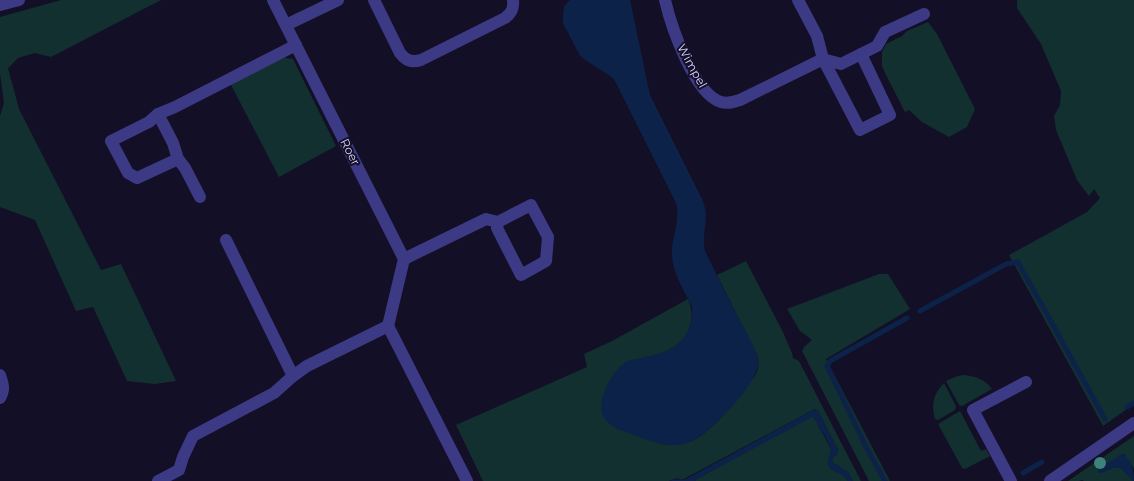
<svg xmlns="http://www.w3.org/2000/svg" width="1134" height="481" font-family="Montserrat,sans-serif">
  <rect width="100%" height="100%" fill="#130f26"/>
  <g fill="#12302f">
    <path d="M61 0H161L51 57 35 53 18 58 8 68 19 109 101 270 121 264 176 381 155 384 127 381 93 307 76 311 35 220 0 207V116L4 103 0 73V17Z"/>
    <path d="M1017 0H1134V404L1103 426 1009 255 1087 212 1100 198 1094 189 1089 196 1077 180 1056 130 1054 116 1060 105 1061 91 1041 44 1017 8Z"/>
    <path d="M928 22 937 34 975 109 967 127 949 137 922 122 909 110 905 112 886 75 882 66V52L886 44 902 36 907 31Z"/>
    <path d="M280 57 293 59 336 146 279 177 230 83Z"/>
    <path d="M746 261 782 330 792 353 793 358 799 361 861 481H853L848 472 833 463 832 458 838 453V450L818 411 815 409 682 480 677 478 669 481H483L456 425 587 367 584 354 612 341 688 299C697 319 689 340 669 350 657 356 641 358 627 362L661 444C672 445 686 445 696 439 715 427 733 405 747 386 750 382 754 378 756 374 759 367 759 362 757 355L717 275Z"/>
    <path d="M879 274H888L910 309 826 359 890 481H869L802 351 804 347 812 340 800 331 787 309Z"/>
    <path d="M963 375C976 376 984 379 992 389L962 406 959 405 946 381 955 377Z"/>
    <path d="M944 383 956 406 955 410 938 420 935 419C931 405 933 394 944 383Z"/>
    <path d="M960 411 981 451 986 449 990 456 965 469 962 468 938 424Z"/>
    <path d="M810 417H813L815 419 831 449V452L828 461 831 469 844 475 848 481H696L695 480Z"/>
    <path d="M1134 436V469L1124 454 1099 468 1101 473C1120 463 1120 466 1134 481H1084L1082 480 1079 481H1068Z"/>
  </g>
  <g fill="#0c2248">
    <path d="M570 0H630L650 95 702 199C704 204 706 209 706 215 706 227 702 239 705 251 717 275 728 299 741 322 746 332 756 349 758 360 762 381 711 431 694 440 688 444 679 445 672 445 655 445 633 434 617 429 612 425 606 422 603 416 596 400 612 370 626 362 631 359 639 359 645 357 653 355 663 353 671 349 686 340 694 324 692 307 684 290 673 274 672 255 671 237 681 221 676 203L616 83 613 78 584 59 579 54 563 23V15L564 6Z"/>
    <path d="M815 409 818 411 838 450V453L832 458 833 463 848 472 853 481H848C842 471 833 473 829 467 825 461 833 454 830 447 827 437 819 428 815 419L812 417 695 480 696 481H669C678 477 680 481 686 479Z"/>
    <path d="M1122 454C1132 458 1134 471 1134 481H1132C1121 466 1118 464 1101 473L1098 472V470L1099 468Z"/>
  </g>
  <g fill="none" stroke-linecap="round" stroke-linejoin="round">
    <g stroke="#0c2248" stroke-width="5">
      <path d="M920 311 1006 264 1018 262 1105 419"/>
      <path d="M1127 407 1134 403"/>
      <path d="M1023 473 1042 462"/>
      <path d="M885 481 866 447 827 366 830 361 907 318"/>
    </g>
    <g stroke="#3d3a85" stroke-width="12">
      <path d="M374 0 400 53C405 60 412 63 421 60L505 18C512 13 514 8 513 0"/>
      <path d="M665 0C671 26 694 94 721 102 728 104 734 102 740 100L823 59 841 64 861 54 890 115 860 130 823 59 817 36 798 0"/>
      <path d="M0 5 19 0"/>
      <path d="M286 25 338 0"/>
      <path d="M861 54 877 46 885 32 924 14"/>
      <path d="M158 114 173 143 178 159 185 168 200 197"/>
      <path d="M178 159 137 178 128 173 111 141 149 122 158 114 175 107 296 45"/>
      <path d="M226 240 293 376"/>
      <path d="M404 259 486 219 498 222 531 205 548 237 546 261 521 275 497 228 498 222"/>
      <path d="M388 326 467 481"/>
      <path d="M0 375C3 384 5 389 0 398"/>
      <path d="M158 481 179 470 183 457 193 436 274 393 293 376 307 366 388 326 404 259 273 0"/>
      <path d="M1011 481 973 410 1026 382"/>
      <path d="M1050 481 1134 423"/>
    </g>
  </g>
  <circle fill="#3d827b" cx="1100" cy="463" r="6"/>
  <g text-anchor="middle" stroke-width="4" stroke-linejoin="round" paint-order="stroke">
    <g font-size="12" fill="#d9d4ff" stroke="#130f26">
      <text transform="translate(692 66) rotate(61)" y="4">Wimpel</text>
      <text transform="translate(350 152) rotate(63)" y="4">Roer</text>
    </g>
  </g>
</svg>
